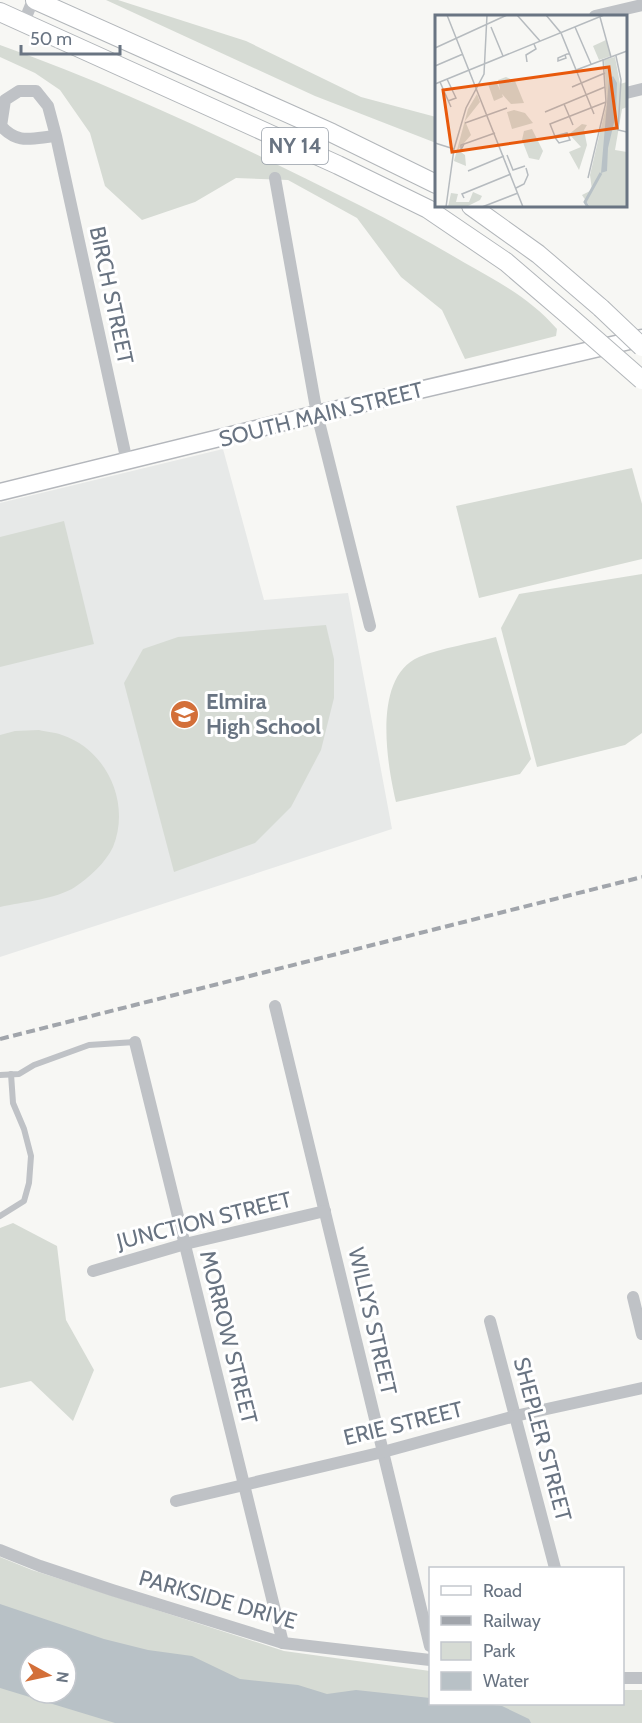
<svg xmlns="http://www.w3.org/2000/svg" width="642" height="1723" font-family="Cabin,sans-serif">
  <rect width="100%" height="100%" fill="#f7f7f4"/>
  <path fill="#e7e9e8" d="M223 449 264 600 348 593 392 829 0 957V503Z"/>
  <g fill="#d6dbd4" fill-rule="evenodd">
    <path d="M106 0H118L246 41 361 97 436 117V143L315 96Z"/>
    <path d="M0 45C124 89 243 147 361 206 397 224 431 243 465 263 499 282 531 299 557 329L556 336 465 359 442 310 401 277 357 218 288 180 236 178 195 202 142 220 105 186 90 133 60 90 35 73 0 57Z"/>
    <path d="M632 468 642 504V559L479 598 456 506Z"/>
    <path d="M64 521 94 644 0 667V537Z"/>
    <path d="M642 574V733L625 745 537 767 501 628 519 594Z"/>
    <path d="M326 625 334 659V698L321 750 291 807 255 843 174 872 124 683 143 649 178 637Z"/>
    <path d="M496 637 531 759 520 774 396 802C387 764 372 677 419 657 441 648 473 643 496 637Z"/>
    <path d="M39 730C47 732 55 732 62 735 107 750 131 803 113 847 106 862 89 878 75 887 57 899 22 902 0 907V735L15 731Z"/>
    <path d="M13 1223 57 1246 66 1320 94 1370 73 1421 31 1381 0 1388V1228Z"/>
    <path d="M0 1557 32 1570 284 1651 430 1671V1704H622L623 1690H642V1723H0ZM30 1657H66V1693H30Z"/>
  </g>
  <path fill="#b8c1c6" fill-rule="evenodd" d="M0 1604 104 1639 148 1650 192 1656 240 1679 298 1685 327 1694 356 1690 430 1698V1704H483L502 1706 529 1719 531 1723H115L0 1688ZM30 1657H66V1693H30Z"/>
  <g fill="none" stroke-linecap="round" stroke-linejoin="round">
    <defs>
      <path id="secondary" d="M0 492 317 414 642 338"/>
      <g id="primary">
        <path d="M35 0 332 133 436 184"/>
        <path d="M0 12 338 165 428 209 506 262 569 316"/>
        <path d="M471 206 538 254 601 308"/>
      </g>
    </defs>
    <use href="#secondary" stroke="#b4b7bc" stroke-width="19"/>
    <use href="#primary" stroke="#b2b6ba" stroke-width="20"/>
    <g stroke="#bfc2c6" stroke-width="6">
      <path d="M0 1075 19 1074 34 1065 89 1045 135 1042"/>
      <path d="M0 1216 24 1201 29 1183 31 1156 24 1129 13 1103 11 1074"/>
    </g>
    <g stroke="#bfc2c6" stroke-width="12">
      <path d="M595 16 642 5"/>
      <path d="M24 22 33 0"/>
      <path d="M626 93 642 89"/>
      <path d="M56 136C32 138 18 145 1 126L5 100 19 91H36L48 106 56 136 127 462"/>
      <path d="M275 178 317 414 370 626"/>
      <path d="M275 1006 430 1646"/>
      <path d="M135 1042 283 1643"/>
      <path d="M93 1271 185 1244 325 1211"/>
      <path d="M633 1297 642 1334"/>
      <path d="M490 1321 555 1568"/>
      <path d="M176 1501 383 1452 515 1416 642 1388"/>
      <path d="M0 1550 40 1566 112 1590 283 1643 430 1660"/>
      <path d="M622 1678H642"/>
    </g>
    <use href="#secondary" stroke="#fff" stroke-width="16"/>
    <use href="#primary" stroke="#fff" stroke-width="18"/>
    <path stroke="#a1a5ab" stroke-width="4" stroke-dasharray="9 4.5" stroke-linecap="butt" d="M0 1039 642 877"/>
    <defs>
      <g id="primary-bridge">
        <path d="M601 308 642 347"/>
        <path d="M569 316 642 380"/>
      </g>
    </defs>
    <use href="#primary-bridge" stroke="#b2b6ba" stroke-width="20" stroke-linecap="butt"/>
    <use href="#primary-bridge" stroke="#fff" stroke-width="18"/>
  </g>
  <defs>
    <symbol id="school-disc" viewBox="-11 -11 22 22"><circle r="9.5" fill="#d36f39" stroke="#fff"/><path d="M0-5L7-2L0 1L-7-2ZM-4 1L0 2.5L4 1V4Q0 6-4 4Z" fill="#fff"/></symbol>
  </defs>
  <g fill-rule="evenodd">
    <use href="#school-disc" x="168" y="698" width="33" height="33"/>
  </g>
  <g text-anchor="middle" stroke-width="6" stroke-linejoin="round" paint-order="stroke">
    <rect fill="#fff" stroke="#969ea8" stroke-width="1.5" x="262" y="128" width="66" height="36" rx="4.5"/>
    <g font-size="21" font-weight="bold" fill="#697482">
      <text x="295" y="153">NY 14</text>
    </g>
    <g font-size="22" fill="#697482" stroke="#fff">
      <text transform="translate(112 295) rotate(78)" y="8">BIRCH STREET</text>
      <text transform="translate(321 414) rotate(-14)" y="8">SOUTH MAIN STREET</text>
      <text transform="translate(204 1220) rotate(-14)" y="8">JUNCTION STREET</text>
      <text transform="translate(373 1321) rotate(77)" y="8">WILLYS STREET</text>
      <text transform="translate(229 1337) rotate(76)" y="8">MORROW STREET</text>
      <text transform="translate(403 1423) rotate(-14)" y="8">ERIE STREET</text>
      <text transform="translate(543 1439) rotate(75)" y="8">SHEPLER STREET</text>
      <text transform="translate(218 1599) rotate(16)" y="8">PARKSIDE DRIVE</text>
    </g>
    <g font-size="22" font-weight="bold" fill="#697482" stroke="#fff" text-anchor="start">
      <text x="206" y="709">Elmira<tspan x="206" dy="25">High School</tspan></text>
    </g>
  </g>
  <g transform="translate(435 15)">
    <rect width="192" height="192" fill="#f7f7f4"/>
    <path d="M171 25 176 41 164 45 158 31ZM180 42 185 69 192 67V92L187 94 180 135 192 137V192H155L147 180 157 175 155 160 172 87 169 45ZM71 62 80 66 89 88 76 89 67 79 68 82 59 86 53 69 61 66 65 75 63 65ZM42 79 45 87 30 106 36 120 23 135 30 140 31 151 19 146 33 94ZM79 95 90 98 98 108 77 114 72 97ZM147 109 152 110 149 115 152 130 144 155 134 137 146 132 134 119ZM97 114 108 136 104 145 94 143 87 125 89 116ZM38 177 47 181 45 185 31 192H13L16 178 23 179 21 187H34Z" fill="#d6dbd4"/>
    <path d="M178 61 182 68 181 99 173 133 172 156 166 158 174 65Z" fill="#b8c1c6"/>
    <path fill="none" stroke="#b8c1c6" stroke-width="3" d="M153 192 150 187 166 158"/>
    <path fill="none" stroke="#b6bbbf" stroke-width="1.5" d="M12 0 88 192M82 0 105 26M111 0 126 18 159 99M165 2 176 42M56 12 68 41M140 12 156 49M0 33 72 0M130 40 131 43 123 46V43L132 39H134M181 41 186 65 183 115 192 117M92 47 91 40 101 34 99 29M0 51 28 39M133 58 192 36M12 64 21 83 13 86M5 67 16 92M0 69 169 0M137 72 170 58M129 89 138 110M110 97 170 72M30 108 72 93M120 121 132 118 135 125 124 128 121 124 115 109 171 87M0 128 19 134M29 129 26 135V130L29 129 60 118M72 140 78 155 90 151M33 156 69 141M153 163 171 87 168 44M81 173 89 169 93 160 91 153M29 183 27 179 76 159M11 192 19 134 31 93 49 59 52 0M47 192 83 178"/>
    <path fill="#e8590c" fill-opacity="0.15" stroke="#e8590c" stroke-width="3" d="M174 52 182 113 17 137 8 75Z"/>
    <rect width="192" height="192" fill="none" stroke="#697482" stroke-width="3"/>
  </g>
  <rect x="429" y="1567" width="195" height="138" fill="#ffffff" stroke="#c3c7cd" stroke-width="1.5"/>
  <rect x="441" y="1586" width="30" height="9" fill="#ffffff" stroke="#c3c7cd" stroke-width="1.5"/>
  <text x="483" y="1597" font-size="18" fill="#697482">Road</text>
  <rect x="441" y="1616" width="30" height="9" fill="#a1a5ab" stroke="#c3c7cd" stroke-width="1.5"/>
  <text x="483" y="1627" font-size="18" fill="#697482">Railway</text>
  <rect x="441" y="1642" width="30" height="18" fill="#d6dbd4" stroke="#c3c7cd" stroke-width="1.5"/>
  <text x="483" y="1657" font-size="18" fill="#697482">Park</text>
  <rect x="441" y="1672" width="30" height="18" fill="#b8c1c6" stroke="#c3c7cd" stroke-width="1.5"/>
  <text x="483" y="1687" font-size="18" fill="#697482">Water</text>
  <g transform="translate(48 1675) rotate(98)"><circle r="28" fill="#ffffff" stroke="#c3c7cd" stroke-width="1.5"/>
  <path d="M0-4.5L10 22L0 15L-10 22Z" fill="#d36f39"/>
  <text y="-9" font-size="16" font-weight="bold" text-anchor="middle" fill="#697482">N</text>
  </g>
  <path d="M21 45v9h99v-9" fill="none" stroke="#697482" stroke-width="3"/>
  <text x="30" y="45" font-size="18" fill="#697482" stroke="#ffffff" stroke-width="4.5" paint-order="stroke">50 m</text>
</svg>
